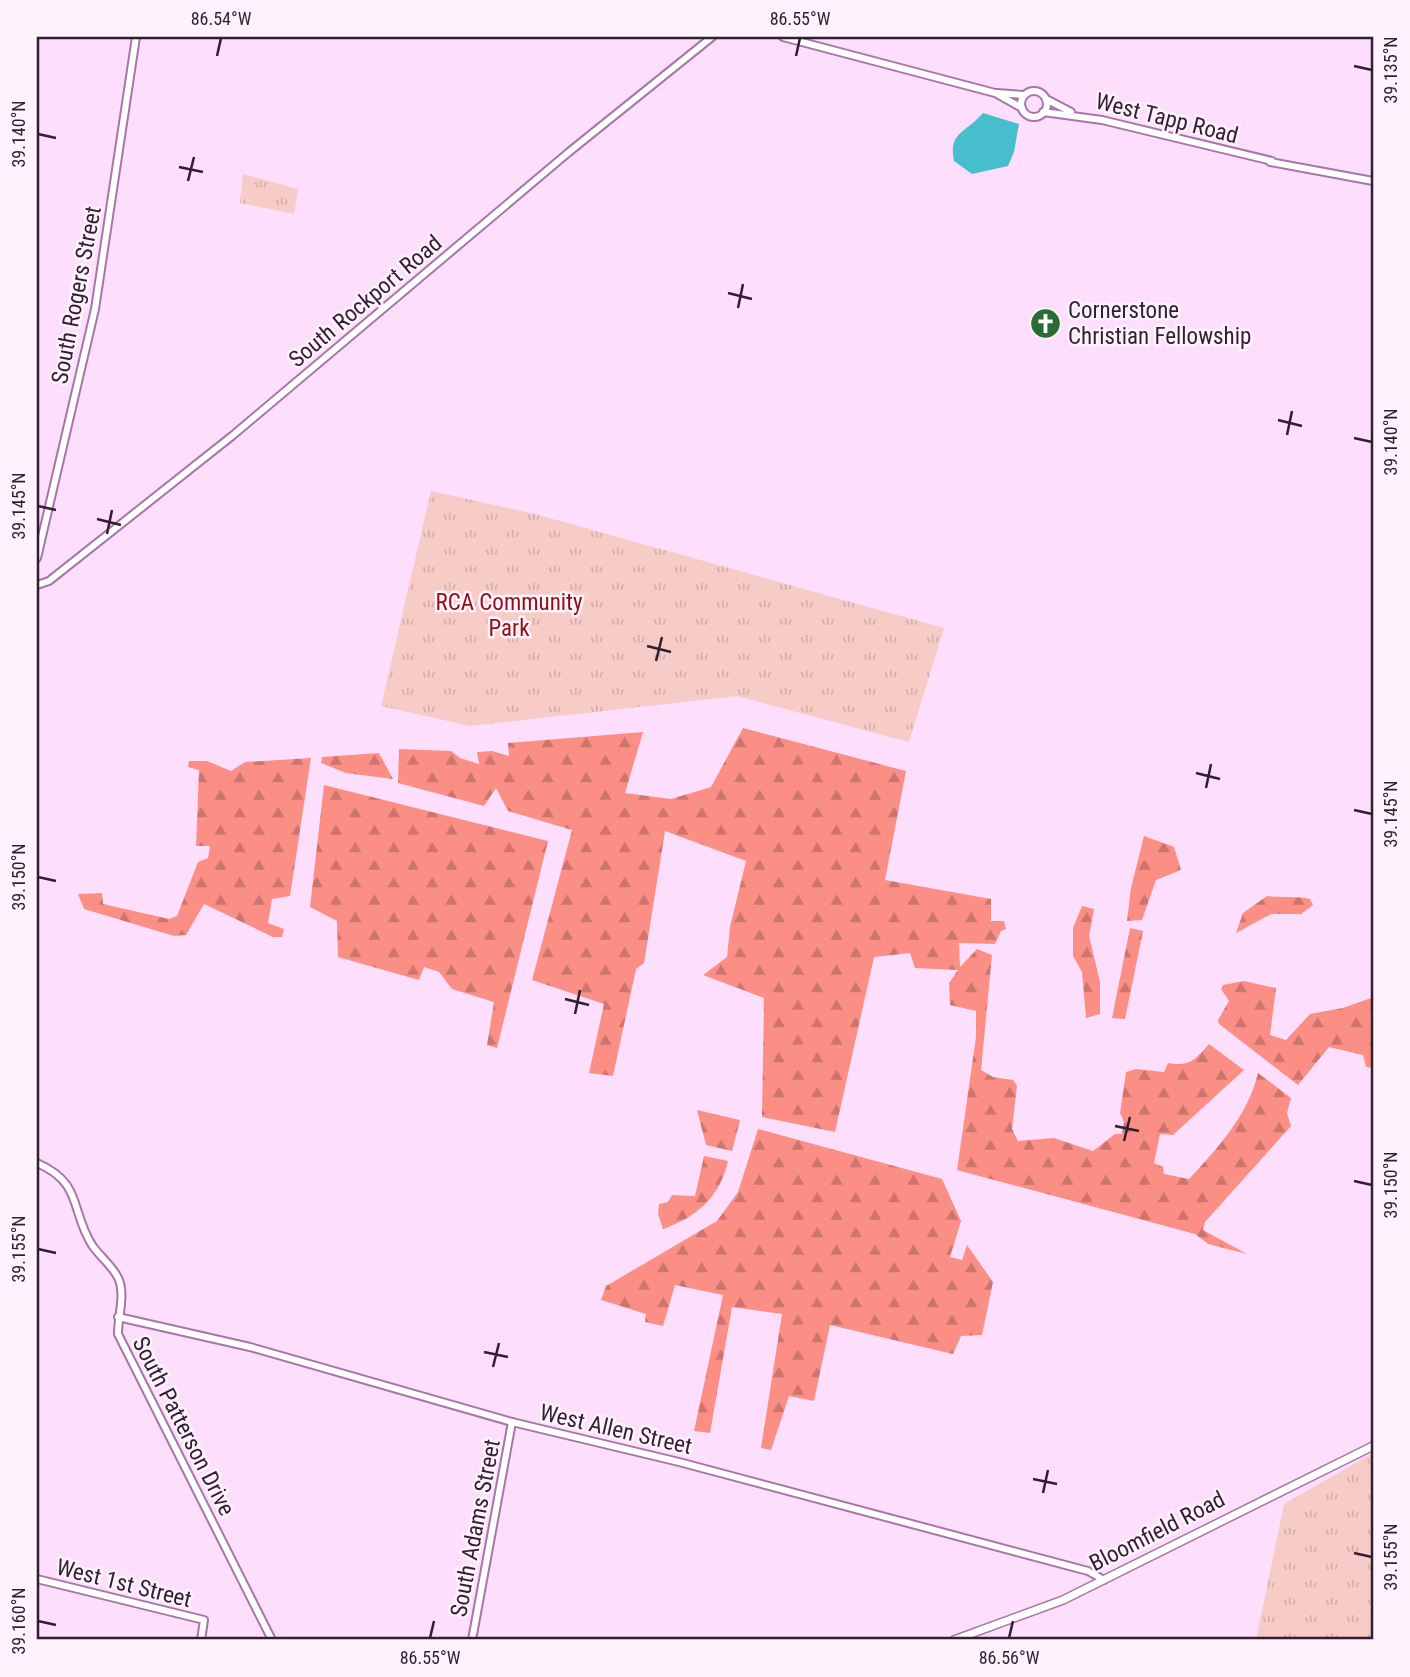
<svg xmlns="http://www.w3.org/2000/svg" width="1410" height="1677" font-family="'Roboto Condensed',sans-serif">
  <defs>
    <pattern id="forest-firs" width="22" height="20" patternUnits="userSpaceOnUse" patternTransform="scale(1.75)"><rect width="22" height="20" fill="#fc8f85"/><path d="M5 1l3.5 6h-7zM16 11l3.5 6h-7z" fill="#cd746d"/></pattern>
    <pattern id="park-tufts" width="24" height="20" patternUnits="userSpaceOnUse" patternTransform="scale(1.75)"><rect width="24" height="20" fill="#f7ccc6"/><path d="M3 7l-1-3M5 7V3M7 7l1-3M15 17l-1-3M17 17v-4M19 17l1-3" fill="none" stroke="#d4afab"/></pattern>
  </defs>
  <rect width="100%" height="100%" fill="#fedefd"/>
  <g fill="url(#forest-firs)">
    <path d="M743 728 906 771 885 880 991 899V921H1004L1006 929 1001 931 995 944 959 943 960 967 977 949 992 955 981 1070 993 1077 1013 1080 1017 1086 1012 1129 1018 1141 1054 1138 1093 1151 1115 1134H1122L1124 1122 1120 1113 1126 1072 1136 1069 1164 1072 1168 1063C1189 1067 1195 1060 1209 1044L1244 1070 1173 1135 1160 1134 1154 1163 1163 1167 1164 1174 1189 1179C1218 1148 1248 1115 1258 1073L1291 1098 1287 1113 1291 1126 1205 1222 1203 1230 1247 1254 1208 1244 1195 1234 957 1170 976 1037V1011L950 1005 949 983 958 970 915 968 910 953 874 957 835 1132 762 1117 764 998 703 975 727 957 730 927 746 861 665 831 644 963 636 969 613 1076 589 1073 604 1004 532 980 572 830 508 811 496 788 484 806 398 783 399 749 451 751 460 758 479 764 477 752 492 751 509 756 508 743 643 732 625 793 671 799 711 787Z"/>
    <path d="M379 753 393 779 346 773 321 763 322 757Z"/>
    <path d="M311 758 290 896 272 899 268 923 284 929 282 937H273L204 904 186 935 174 936 84 909 78 894 102 893 103 904 169 919 177 916 198 862 208 858 210 846H196L199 770 188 767 189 761H207L231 771 245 762Z"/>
    <path d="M324 785 548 841 497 1048 487 1045 494 1002 452 989 439 972 424 967 419 980 338 957 337 921 310 907Z"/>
    <path d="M1144 836 1174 847 1181 870 1156 880 1142 920 1127 921 1131 888Z"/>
    <path d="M1267 896C1281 898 1296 896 1310 899L1313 905 1301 914H1271L1236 933 1243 913Z"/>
    <path d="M1082 906 1094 909 1089 936 1100 982V1014L1086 1018 1082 972 1073 956V928Z"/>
    <path d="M1130 928 1143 931 1125 1019 1112 1018Z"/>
    <path d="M1373 968V1068L1366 1067 1363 1055 1329 1047 1298 1085 1219 1024 1218 1020 1229 1001 1221 989 1223 985 1244 981 1276 988 1270 1035 1286 1040 1310 1014 1343 1008 1371 998Z"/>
    <path d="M697 1110 740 1120 732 1151 706 1145Z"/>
    <path d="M758 1129 942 1179 961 1221 950 1257 962 1260 967 1245 993 1282 982 1335 961 1336 953 1354 830 1325 814 1401 789 1396 771 1450 761 1448 782 1314 732 1307 710 1433 694 1431 723 1295 675 1285 663 1326 645 1322 646 1314 601 1300 606 1286 717 1221 738 1192Z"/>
    <path d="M704 1156 728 1161C720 1197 697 1217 663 1229L658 1214 659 1204 668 1202 672 1195 695 1196Z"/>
  </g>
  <g fill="url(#park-tufts)">
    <path d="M243 174 298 189 294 214 240 203Z"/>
    <path d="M431 491 535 514 944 628 909 742 737 696 470 726 381 706Z"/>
    <path d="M1373 1453V1640H1256L1284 1504Z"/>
  </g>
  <path fill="#46becc" d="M983 113 1019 124 1014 152 1008 166 972 174 954 161C948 132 966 133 983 113Z"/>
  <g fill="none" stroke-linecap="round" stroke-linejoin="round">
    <defs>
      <g id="secondary">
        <path d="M783 37 995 93 1022 108"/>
        <circle cx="1034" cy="104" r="13"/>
        <path d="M997 93 1024 95"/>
        <path d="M1046 99 1071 112"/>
        <path d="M1043 112 1102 120 1272 161"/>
        <path d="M1270 162 1373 181"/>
        <path d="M37 558 95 309 136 37"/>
        <path d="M37 585 49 581 232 436 569 152 712 37"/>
        <path d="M37 1163C83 1183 70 1210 92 1245 100 1257 114 1267 119 1280 125 1295 118 1317 118 1334L272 1640"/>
        <path d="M118 1317 250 1347 512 1422 679 1462 1088 1571 1104 1580"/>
        <path d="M37 1579 204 1620 201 1640"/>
        <path d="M472 1640 512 1422"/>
      </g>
      <path id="primary" d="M954 1640 1063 1600 1373 1446"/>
    </defs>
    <use href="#secondary" stroke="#a676a6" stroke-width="10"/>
    <use href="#primary" stroke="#a676a6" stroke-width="10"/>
    <use href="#secondary" stroke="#fff" stroke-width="6"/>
    <use href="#primary" stroke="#fff" stroke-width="7"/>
  </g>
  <path fill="none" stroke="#321e32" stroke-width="2.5" d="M217 56 221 38M796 56 800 38M1354 66 1372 70M38 134 56 138M179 167 203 172M188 181 194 157M728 293 752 299M738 308 743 284M1278 420 1302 426M1287 435 1292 411M1354 438 1372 442M38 506 56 510M97 519 121 525M107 534 112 510M647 646 671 652M656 661 662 637M1196 773 1220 779M1206 788 1211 764M1354 810 1372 814M38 877 56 881M565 999 589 1005M575 1014 580 990M1115 1126 1139 1131M1124 1141 1130 1117M1354 1181 1372 1185M38 1249 56 1253M484 1352 508 1357M493 1367 499 1343M1033 1479 1057 1484M1043 1493 1048 1470M1354 1553 1372 1557M38 1621 56 1625M430 1638 434 1621M1009 1638 1013 1621"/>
  <defs>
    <symbol id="church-disc" viewBox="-11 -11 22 22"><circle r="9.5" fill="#2b6b34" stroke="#fef3fd"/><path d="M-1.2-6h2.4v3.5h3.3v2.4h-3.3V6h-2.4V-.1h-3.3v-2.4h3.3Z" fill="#fff"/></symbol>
  </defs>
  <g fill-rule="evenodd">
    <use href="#church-disc" x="1028" y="306" width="35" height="35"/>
  </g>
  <g text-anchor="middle" stroke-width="5" stroke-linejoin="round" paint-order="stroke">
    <g font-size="23" fill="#321e32" stroke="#fef3fd">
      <text transform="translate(1167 118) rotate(14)" y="8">West Tapp Road</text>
      <text transform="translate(76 295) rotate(-79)" y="8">South Rogers Street</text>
      <text transform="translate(365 301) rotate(-40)" y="8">South Rockport Road</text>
      <text transform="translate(184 1426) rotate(63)" y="8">South Patterson Drive</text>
      <text transform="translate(616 1429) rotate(13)" y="8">West Allen Street</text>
      <text transform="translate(475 1528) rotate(-79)" y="8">South Adams Street</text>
      <text transform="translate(1157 1531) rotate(-27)" y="8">Bloomfield Road</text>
      <text transform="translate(124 1583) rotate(14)" y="8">West 1st Street</text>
    </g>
    <g font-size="23" fill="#321e32" stroke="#fef3fd" text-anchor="start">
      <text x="1068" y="318">Cornerstone<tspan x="1068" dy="26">Christian Fellowship</tspan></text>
    </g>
    <g font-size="23" fill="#910d14" stroke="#fef3fd">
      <text x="509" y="610">RCA Community<tspan x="509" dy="26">Park</tspan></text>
    </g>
  </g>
  <rect width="1410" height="1677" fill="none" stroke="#fef3fd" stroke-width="77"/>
  <rect x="38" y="38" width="1334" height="1600" fill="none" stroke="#321e32" stroke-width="2.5"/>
  <g font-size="18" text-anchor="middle" fill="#321e32">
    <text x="221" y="25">86.54°W</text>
    <text x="800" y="25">86.55°W</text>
    <text transform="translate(1391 70) rotate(-90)" y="6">39.135°N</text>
    <text transform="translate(19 134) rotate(-90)" y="6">39.140°N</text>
    <text transform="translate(1391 442) rotate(-90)" y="6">39.140°N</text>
    <text transform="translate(19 506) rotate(-90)" y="6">39.145°N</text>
    <text transform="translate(1391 814) rotate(-90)" y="6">39.145°N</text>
    <text transform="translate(19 877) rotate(-90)" y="6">39.150°N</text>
    <text transform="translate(1391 1185) rotate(-90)" y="6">39.150°N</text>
    <text transform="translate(19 1249) rotate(-90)" y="6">39.155°N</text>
    <text transform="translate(1391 1557) rotate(-90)" y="6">39.155°N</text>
    <text transform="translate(19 1621) rotate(-90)" y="6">39.160°N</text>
    <text x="430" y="1664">86.55°W</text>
    <text x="1009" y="1664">86.56°W</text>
  </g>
</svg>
